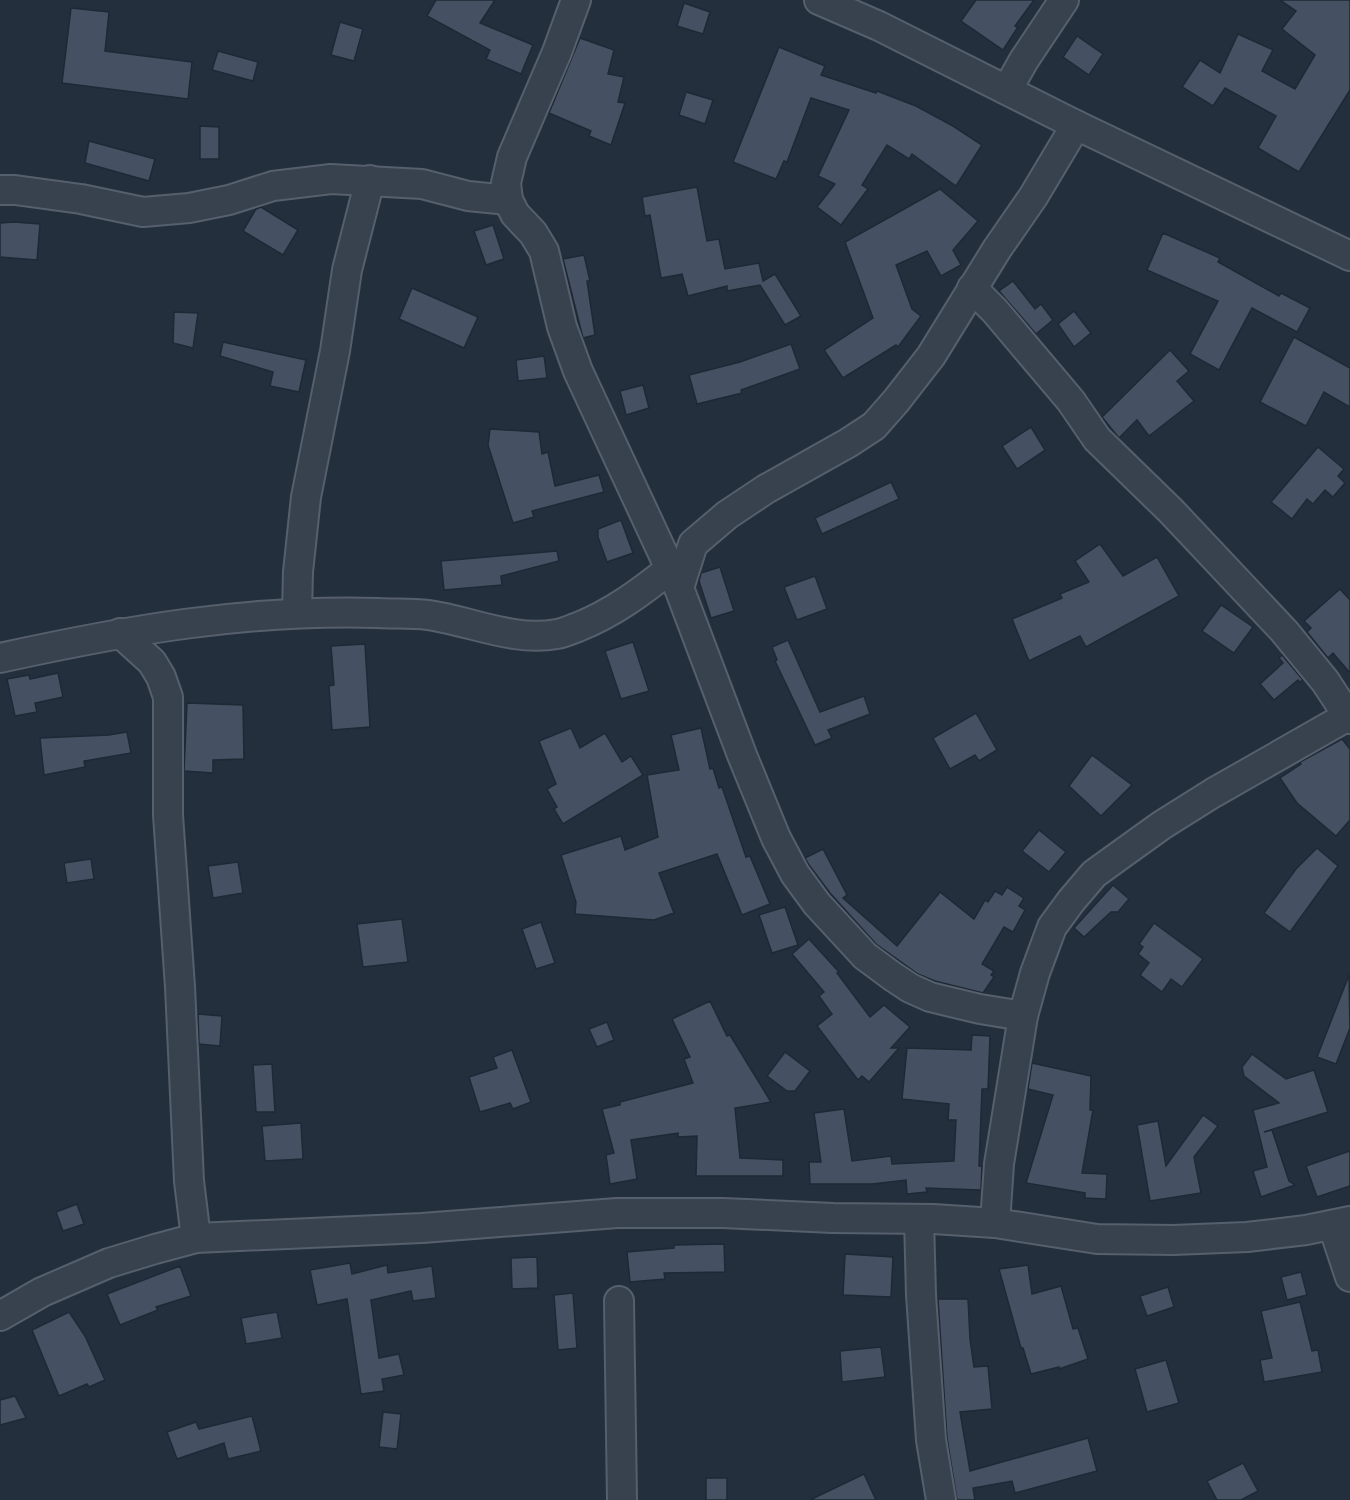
<svg xmlns="http://www.w3.org/2000/svg" width="1350" height="1500" font-family="'Sofia Sans Condensed',sans-serif">
  <rect width="100%" height="100%" fill="#242f3e"/>
  <g fill="#455162" stroke="#1f2835" stroke-width="1.5">
    <path d="M436 0H495L480 23 533 45 521 74 486 59 490 50 427 16Z"/>
    <path d="M976 0H1034L1015 26 1018 27 1003 50 961 21Z"/>
    <path d="M1280 0H1350V90L1299 172 1258 148 1276 116 1225 88 1213 106 1182 87 1200 60 1220 73 1238 34 1273 50 1262 71 1295 89 1315 55 1282 29 1296 11Z"/>
    <path d="M684 3 710 12 703 34 677 26Z"/>
    <path d="M71 8 109 12 105 51 192 62 188 99 62 83Z"/>
    <path d="M340 22 363 29 354 61 331 55Z"/>
    <path d="M1077 36 1103 54 1089 75 1063 57Z"/>
    <path d="M580 38 614 50 608 74 624 77 618 102 625 103 611 145 589 136 591 131 549 113Z"/>
    <path d="M779 47 825 66 821 75 876 93 877 91 916 106 953 126 982 145 956 186 912 154 909 159 887 145 862 185 868 189 841 225 817 207 835 184 818 176 849 110 811 98 787 162 784 161 776 179 733 162Z"/>
    <path d="M218 51 258 62 253 81 212 70Z"/>
    <path d="M686 92 713 100 705 124 679 115Z"/>
    <path d="M200 126 219 127V159H200Z"/>
    <path d="M89 141 155 159 149 181 85 163Z"/>
    <path d="M697 187 707 241 719 239 725 269 759 263 763 281 775 274 801 316 785 325 760 285 727 291V286L688 296 682 274 661 278 650 215 645 216 642 197Z"/>
    <path d="M940 189 978 221 953 250 961 265 941 276 927 251 896 265 912 309 921 316 898 347 896 345 843 378 824 350 873 318 845 242Z"/>
    <path d="M261 207 298 230 283 255 243 231 256 209Z"/>
    <path d="M14 222 40 224 37 260 0 257V223Z"/>
    <path d="M493 225 504 259 486 265 474 231Z"/>
    <path d="M1163 233 1220 258 1218 262 1279 296 1281 293 1310 308 1297 332 1252 308 1219 370 1190 354 1218 301 1147 270Z"/>
    <path d="M584 255 590 281H587L595 335 583 338 563 259Z"/>
    <path d="M1013 281 1035 309 1041 304 1053 320 1036 334 999 291Z"/>
    <path d="M412 288 478 317 464 348 399 319Z"/>
    <path d="M1074 311 1091 333 1074 347 1058 324Z"/>
    <path d="M174 312 198 313 193 348 173 343Z"/>
    <path d="M1294 337 1350 368V407L1324 392 1306 426 1260 402Z"/>
    <path d="M223 342 306 360 299 392 270 386 273 372 220 356Z"/>
    <path d="M791 344 800 369 741 390 742 393 697 404 689 375 740 362Z"/>
    <path d="M1170 350 1189 371 1177 381 1194 401 1149 436 1137 420 1119 438 1102 417Z"/>
    <path d="M544 356 547 378 518 381 516 360Z"/>
    <path d="M643 385 649 408 626 415 620 391Z"/>
    <path d="M1031 427 1045 450 1017 469 1002 446Z"/>
    <path d="M490 429 539 432 542 454 548 452 555 486 599 475 604 492 532 511 534 517 513 523 488 445Z"/>
    <path d="M1318 447 1344 469 1338 476 1345 483 1333 497 1325 490 1313 504 1307 499 1292 519 1271 502Z"/>
    <path d="M891 482 899 499 822 534 815 518Z"/>
    <path d="M621 520 633 553 607 562 598 537V529Z"/>
    <path d="M1100 544 1123 576 1157 557 1179 596 1086 647 1080 636 1029 661 1012 619 1062 598 1060 594 1089 582 1075 561Z"/>
    <path d="M557 551 559 561 501 576 502 585 444 590 441 561Z"/>
    <path d="M720 567 734 611 711 618 699 581 701 573Z"/>
    <path d="M815 576 827 609 797 620 784 587Z"/>
    <path d="M1340 589 1350 600V673L1333 653 1328 658 1307 632 1311 628 1304 621Z"/>
    <path d="M1221 605 1253 627 1234 653 1202 631Z"/>
    <path d="M788 640 820 712 864 696 870 714 828 730 832 738 815 745 775 661 777 660 772 647Z"/>
    <path d="M633 642 649 691 621 699 605 651Z"/>
    <path d="M365 644 370 727 332 730 329 686 334 685 331 646Z"/>
    <path d="M1282 655 1303 680 1300 682 1298 680 1274 700 1260 684 1283 663 1279 658Z"/>
    <path d="M58 673 63 697 35 703 37 712 15 716 7 679 29 675 30 679Z"/>
    <path d="M187 703 243 705 244 759 213 760V773L184 771Z"/>
    <path d="M976 713 997 750 979 761 975 755 950 769 933 738Z"/>
    <path d="M571 728 580 748 605 733 622 762 631 756 643 775 563 824 554 809 557 807 547 789 556 784 539 741Z"/>
    <path d="M701 728 710 769 713 768 719 788 722 787 746 857 750 856 770 904 742 915 717 854 659 873 674 913 654 920 575 914 576 902 561 855 621 836 625 850 658 837 647 775 679 770 671 735Z"/>
    <path d="M127 732 131 753 84 761 85 767 44 775 40 738 109 735Z"/>
    <path d="M1342 739 1350 749V820L1336 836 1297 803 1280 778 1301 764 1300 762Z"/>
    <path d="M1092 755 1132 785 1101 816 1069 786Z"/>
    <path d="M1039 830 1066 852 1049 872 1022 851Z"/>
    <path d="M1317 848 1338 866 1290 932 1264 913 1296 869Z"/>
    <path d="M823 849 847 895 843 898 897 946 940 892 974 919 985 900 988 902 995 891 1002 895 1007 887 1024 898 1019 906 1025 910 1013 932 1004 927 982 964 994 971 991 975 994 977 983 993 935 981 918 974 876 944 830 893 809 865 805 858Z"/>
    <path d="M91 859 94 879 67 883 64 863Z"/>
    <path d="M238 862 243 893 213 898 208 866Z"/>
    <path d="M1113 885 1129 899 1118 912H1111L1084 937 1074 928Z"/>
    <path d="M785 907 798 945 772 953 759 915Z"/>
    <path d="M402 919 408 962 363 967 357 924Z"/>
    <path d="M541 922 555 963 536 969 522 929Z"/>
    <path d="M1154 923 1203 959 1182 987 1171 979 1162 992 1140 975 1149 963 1138 954 1143 947 1139 944Z"/>
    <path d="M809 939 839 972 837 973 870 1017 884 1005 910 1027 891 1048H899L869 1082 862 1076 858 1080 817 1026 832 1014 819 996 824 992 792 954Z"/>
    <path d="M1349 975 1350 1028 1336 1064 1317 1057Z"/>
    <path d="M710 1001 727 1036 730 1035 771 1102 735 1108 740 1158 783 1160V1176H696L697 1136 678 1137V1133L631 1140 637 1179 610 1184 606 1155 614 1153 602 1109 620 1105V1102L693 1083 684 1059 690 1057 672 1019Z"/>
    <path d="M198 1014 222 1016 220 1046 199 1044Z"/>
    <path d="M607 1022 614 1040 597 1047 589 1029Z"/>
    <path d="M972 1035 990 1036 988 1089H982L979 1166H982L981 1190 926 1188 927 1192 907 1194 906 1180 872 1184H810L809 1162H821L814 1113 844 1109 852 1161 891 1156 892 1164 954 1161 956 1120H948L949 1104 902 1099 907 1048 971 1050Z"/>
    <path d="M512 1050 531 1102 513 1109 510 1103 480 1112 469 1077 497 1068 493 1057Z"/>
    <path d="M785 1052 810 1071 795 1091H787L767 1076Z"/>
    <path d="M1252 1054 1286 1079 1314 1070 1328 1112 1264 1132 1272 1130 1289 1181 1295 1185 1261 1197 1253 1171 1267 1167 1253 1110 1279 1103 1244 1076 1242 1067Z"/>
    <path d="M1032 1063 1091 1076 1090 1110H1093L1082 1173 1107 1174 1106 1199 1085 1198V1193L1026 1183 1053 1095 1028 1089Z"/>
    <path d="M272 1064 275 1112H256L253 1065Z"/>
    <path d="M1203 1115 1218 1126 1194 1157 1201 1193 1150 1201 1137 1125 1158 1121 1166 1166Z"/>
    <path d="M301 1123 303 1159 265 1161 262 1126Z"/>
    <path d="M1350 1151V1186L1317 1197 1306 1166Z"/>
    <path d="M77 1204 84 1224 63 1231 56 1212Z"/>
    <path d="M724 1244 725 1272 664 1273 665 1279 630 1282 627 1252 674 1248V1245Z"/>
    <path d="M845 1254 893 1257 891 1297 843 1295Z"/>
    <path d="M537 1257 538 1288 512 1289 511 1258Z"/>
    <path d="M350 1263 352 1274 387 1265 388 1273 432 1266 436 1298 413 1301 411 1291 371 1300 379 1358 399 1354 404 1375 382 1379 384 1391 361 1394 347 1299 317 1305 310 1270Z"/>
    <path d="M1028 1265 1032 1294 1061 1286 1073 1329 1078 1328 1088 1359 1059 1369V1367L1031 1374 1023 1348H1021L999 1269Z"/>
    <path d="M180 1266 191 1296 156 1307 158 1310 120 1325 107 1294Z"/>
    <path d="M1301 1272 1307 1295 1287 1300 1281 1277Z"/>
    <path d="M1168 1287 1174 1307 1147 1316 1140 1296Z"/>
    <path d="M573 1293 577 1348 558 1350 554 1295Z"/>
    <path d="M938 1299H968L970 1339 974 1367 988 1366 992 1409 960 1412 970 1471 1088 1438 1097 1471 1015 1493 1012 1481 973 1488 975 1500H957L947 1438Z"/>
    <path d="M1300 1302 1312 1351 1318 1350 1322 1372 1264 1382 1260 1360 1272 1358 1261 1311Z"/>
    <path d="M69 1312 85 1336 105 1380 89 1387 87 1384 59 1396 32 1330Z"/>
    <path d="M277 1312 282 1338 246 1344 241 1318Z"/>
    <path d="M881 1347 885 1377 842 1382 840 1351Z"/>
    <path d="M1166 1360 1179 1403 1147 1412 1135 1369Z"/>
    <path d="M15 1396 26 1418 0 1425V1400Z"/>
    <path d="M383 1412 401 1414 397 1449 379 1447Z"/>
    <path d="M252 1416 261 1451 228 1459 224 1443 177 1459 167 1432 196 1422 199 1429Z"/>
    <path d="M1243 1463 1258 1491 1241 1500H1217L1207 1481Z"/>
    <path d="M864 1474 876 1500H810Z"/>
    <rect x="706" y="1478" width="21" height="22"/>
  </g>
  <g fill="none" stroke-linecap="round" stroke-linejoin="round">
    <defs>
      <g id="street">
        <path d="M576 0 557 52 512 157 506 183 508 200 515 214 533 233 544 251 562 327 578 371 679 588 742 755 776 838 795 874 817 904 865 956 892 976 910 988 930 997 980 1009 1023 1016"/>
        <path d="M819 0 879 26 1076 125 1350 256"/>
        <path d="M1007 90 1024 60 1064 0"/>
        <path d="M0 190H15L81 199 143 212 189 208 229 200 273 186 331 179 422 184 468 196 508 200"/>
        <path d="M972 288 995 311 1071 401 1097 439 1171 511 1284 631 1325 681 1350 719"/>
        <path d="M679 588 693 544 727 515 766 489 848 443 874 426 896 401 931 356 997 249 1033 197 1076 125"/>
        <path d="M297 613 298 572 306 497 335 351 347 270 370 180"/>
        <path d="M120 633 152 662 161 677 168 697V815L180 987 189 1181 196 1238"/>
        <path d="M0 658C127 630 248 609 378 613 394 614 411 613 428 615 471 621 513 642 557 634 564 633 572 629 578 627 613 613 641 592 670 569"/>
        <path d="M919 1219 921 1295 931 1440 941 1500"/>
        <path d="M995 1223 999 1164 1023 1016 1035 973 1052 927 1071 901 1094 874 1123 853 1162 825 1213 793 1348 716"/>
        <path d="M1333 1226 1350 1277"/>
        <path d="M619 1301 622 1500"/>
        <path d="M0 1316 42 1292 109 1263 155 1249 196 1238 422 1228 617 1213H723L833 1218 933 1219 995 1223 1097 1239 1173 1240 1247 1237 1306 1230 1350 1221"/>
      </g>
    </defs>
    <use href="#street" stroke="#565f6c" stroke-width="32"/>
    <use href="#street" stroke="#38414e" stroke-width="28"/>
  </g>
</svg>
